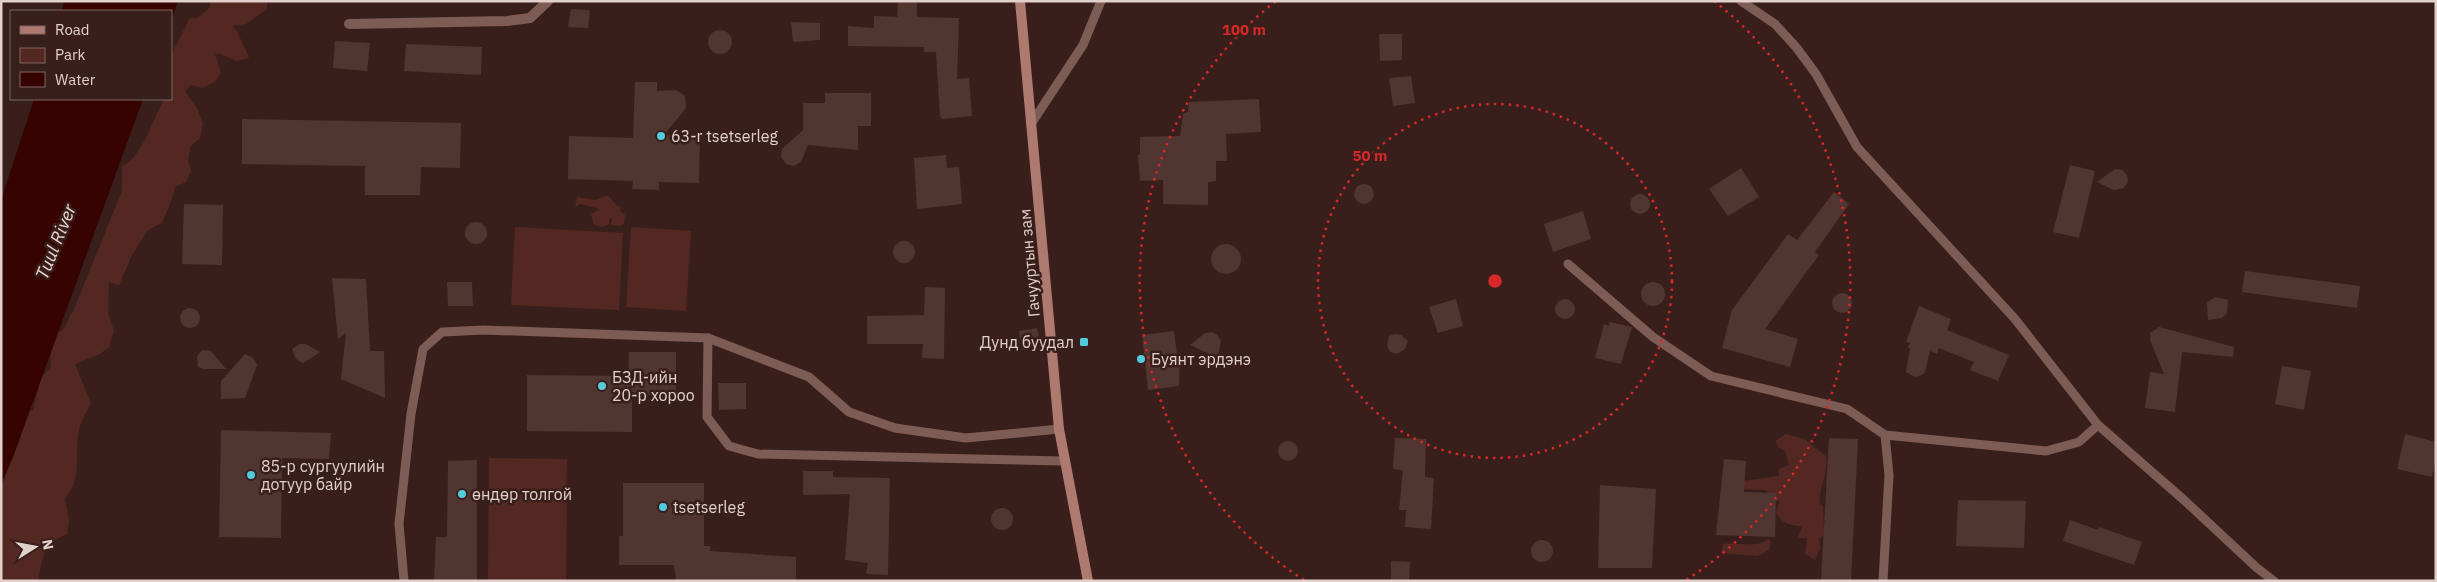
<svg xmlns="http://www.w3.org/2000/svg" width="2437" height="582" font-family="'IBM Plex Sans',sans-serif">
  <rect width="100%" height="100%" fill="#391f1b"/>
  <g fill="#542822">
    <path d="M211 1H267V9L246 24 232 26 237 31 249 58 236 61 221 54H215L221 73 215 82 202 88 191 85 185 91 198 110 203 124 200 138 190 147 188 161 191 171 186 182 175 187C173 200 167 210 162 223L148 230 132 255 119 285 109 282 108 313 114 331 109 347 100 354 75 364 91 403C86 413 79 424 78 435 75 459 82 478 65 499L69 521 67 534C42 544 43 557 38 581H1V488L21 436 19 427 22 413 33 410 41 378 51 367 50 337 63 330 74 309 122 191V167C145 152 151 123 164 99H171L172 53 190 18H198L210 7Z"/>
    <path d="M608 195 616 205 621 207 620 211 625 215 624 224 619 226 611 225 612 218 609 219V224L602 227 594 225 591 214 600 209 580 204 575 207 577 197 595 200Z"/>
    <path d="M515 227 623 233 619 310 511 305Z"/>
    <path d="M631 227 691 231 686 311 626 307Z"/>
    <path d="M1786 434 1804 439 1826 456C1829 473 1818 488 1820 504L1823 506 1824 535 1819 539 1820 548 1815 560 1805 554 1807 538H1798L1802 526C1791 526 1782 523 1776 513L1780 500 1770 503 1767 490 1739 489 1743 481 1779 476V469L1789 465 1785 451 1779 448 1775 441Z"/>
    <path d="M489 458 567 459 566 581H488Z"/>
    <path d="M1769 539 1771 543 1769 550 1758 556 1721 553 1723 544C1739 542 1754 549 1769 539Z"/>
  </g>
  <g fill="#360301">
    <path d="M64 1H178L171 20V11H62Z"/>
    <path d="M34 99H143L13 457 1 484V200Z"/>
  </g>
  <g fill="#513530">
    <path d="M898 1H917V17L959 18 957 79 969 78 972 116 942 119 940 116 936 52H924V47L848 46V26L874 28V16L897 17Z"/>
    <path d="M571 9 590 10 588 28 568 27Z"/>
    <path d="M791 22 820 23V40L793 42Z"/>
    <circle cx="720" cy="42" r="12"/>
    <path d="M1379 34H1402V60L1380 61Z"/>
    <path d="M335 41 370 43 367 71 333 68Z"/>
    <path d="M406 44 482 47 481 75 404 71Z"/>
    <path d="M1411 76 1415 103 1393 106 1389 78Z"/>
    <path d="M635 82H657V91L676 90 685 96 686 108 664 135 700 136 699 183 659 182V190L632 189 633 181 568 179 569 136 633 138Z"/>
    <path d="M825 93H871V126H858V150L808 145 801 162 794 166 786 164 781 157 782 149 803 130V103H825Z"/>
    <path d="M1259 99 1261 132 1226 134 1227 161H1216V181L1208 182V205L1163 204V180L1140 181 1138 155H1140V137L1180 136 1183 114 1188 112 1189 102Z"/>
    <path d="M242 119 461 123 460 168 421 167 420 195H365V166L242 164Z"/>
    <path d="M946 155 947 168 959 167 962 204 917 209 914 158Z"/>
    <path d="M2070 165 2095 171 2079 238 2053 232Z"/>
    <path d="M1741 168 1759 197 1728 216 1709 189Z"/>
    <path d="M2115 169 2122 170 2127 175 2128 182 2124 188 2114 190 2097 182Z"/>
    <circle cx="1364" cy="194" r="10"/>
    <path d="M1834 192 1849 204 1815 252 1819 255 1765 329 1798 339 1790 367 1722 348 1732 310 1788 234 1797 240Z"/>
    <circle cx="1640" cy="204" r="10"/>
    <path d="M184 204 223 205 222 265 182 264Z"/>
    <path d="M1583 211 1591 239 1553 252 1544 224Z"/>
    <circle cx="476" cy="233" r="11"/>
    <circle cx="904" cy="252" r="11"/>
    <circle cx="1226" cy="259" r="15"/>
    <path d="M2245 271 2360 286 2357 308 2242 292Z"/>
    <path d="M332 278 366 279 370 351H384L385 398 341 379 346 333 338 339Z"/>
    <path d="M447 282H472L473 306H448Z"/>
    <circle cx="1653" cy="294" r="12"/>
    <path d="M925 287 945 288 944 359 922 358 923 344H867V316L924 315Z"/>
    <circle cx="1842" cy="303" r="10"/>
    <path d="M2215 297 2228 300 2227 313 2222 318 2208 320 2207 303Z"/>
    <circle cx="1565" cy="309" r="10"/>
    <path d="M1456 299 1463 326 1438 333 1429 307Z"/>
    <path d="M1919 306 1951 319 1947 330 2009 355 1998 381 1970 370 1974 362 1939 348 1937 354 1930 351 1925 372 1922 375 1915 377 1906 372 1910 348H1908L1910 343 1906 342Z"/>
    <circle cx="190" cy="318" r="10"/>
    <path d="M1610 322 1632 327 1621 364 1595 358 1604 324 1609 326Z"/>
    <path d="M2159 327 2234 347 2233 357 2182 352 2175 412 2145 408 2150 372 2164 374 2150 340V333Z"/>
    <path d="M1037 328 1041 346 1022 350 1019 331Z"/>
    <path d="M1174 331 1177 355 1180 352 1179 386 1148 390 1142 335Z"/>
    <path d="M1212 332 1217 335 1221 340 1218 358 1190 345 1205 333Z"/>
    <path d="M1395 334 1401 335 1408 341 1405 349 1397 354 1390 352 1387 346 1389 336Z"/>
    <path d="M300 344H306L320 352 303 363 296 359 292 349Z"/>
    <path d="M202 350 211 351 226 369H204L198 367 197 356Z"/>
    <path d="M629 352H676V395H632V432L527 431V375L628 376Z"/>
    <path d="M245 354 253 358 257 365 245 398 221 399V381Z"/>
    <path d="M2282 366 2311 371 2304 410 2275 404Z"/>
    <path d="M718 383H746V409L719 410Z"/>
    <path d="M221 430 331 433 329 459 282 458 281 538 219 537Z"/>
    <path d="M2405 434 2436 442V458L2432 477 2397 469Z"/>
    <path d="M1395 438 1426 439 1425 477 1434 478 1431 529 1405 527 1406 510H1399L1403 470 1393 469Z"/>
    <path d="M1829 438 1858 439 1851 581H1821Z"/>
    <circle cx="1288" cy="451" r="10"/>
    <path d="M1724 459 1746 461 1744 492 1776 493 1775 537 1716 535Z"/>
    <path d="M477 460V581H434L436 537H447L448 461Z"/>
    <path d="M803 471H833V477L890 478 888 575 866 574 868 563 845 560 850 494 803 495Z"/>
    <path d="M623 483H704V546H710V551L796 557V581H676L674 565H619V536H623Z"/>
    <path d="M1600 485 1656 489 1652 568H1598Z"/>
    <path d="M1958 500 2026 501 2024 548 1956 546Z"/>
    <circle cx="1002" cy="519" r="11"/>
    <path d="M2070 520 2098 530 2099 527 2142 542 2134 565 2063 541Z"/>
    <circle cx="1542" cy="551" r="11"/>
    <path d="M1391 561 1410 562 1409 581H1391Z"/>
  </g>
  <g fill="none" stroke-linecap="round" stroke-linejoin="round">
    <g stroke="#7e5c56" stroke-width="9">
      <path d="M1741 1 1775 24 1796 47 1816 74 1857 147 2015 319 2098 425 2184 500 2257 568 2274 581"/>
      <path d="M1031 124 1083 45 1101 1"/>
      <path d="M1568 264 1653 337 1711 376 1847 409 1885 435 1889 475 1883 581"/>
      <path d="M708 338 707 417 729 446 758 454 1064 461"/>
      <path d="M1885 435 2046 451 2079 442 2098 425"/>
      <path d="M404 581 399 524 411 414 423 349 442 332 484 330 708 338 809 377 849 412 895 428 966 438 1059 429"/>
    </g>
    <path stroke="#7e5c56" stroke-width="10" d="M349 24 507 21 530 18 548 1"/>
    <path stroke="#ae796f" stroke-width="10" d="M1020 1 1059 429 1088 581"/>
  </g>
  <g fill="none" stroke="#d62828" stroke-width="2.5" stroke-dasharray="2.5 5">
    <circle cx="1495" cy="281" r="177"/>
    <path d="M1304 580A355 355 0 0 1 1276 1M1714 1A355 355 0 0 1 1686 580"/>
  </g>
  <g fill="#54cadd" stroke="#391f1b" stroke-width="2">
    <circle cx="661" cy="136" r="5"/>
    <rect x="1079" y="337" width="10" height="10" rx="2.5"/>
    <circle cx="1141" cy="359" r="5"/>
    <circle cx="602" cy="386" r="5"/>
    <circle cx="251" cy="475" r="5"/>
    <circle cx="462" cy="494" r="5"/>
    <circle cx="663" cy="507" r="5"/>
  </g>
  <g text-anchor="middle" stroke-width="5" stroke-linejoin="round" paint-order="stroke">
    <g font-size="16" fill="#e2d0cc" stroke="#391f1b" text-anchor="start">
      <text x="671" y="142">63-r tsetserleg</text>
      <text x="1074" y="348" text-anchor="end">Дунд буудал</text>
      <text x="1151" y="365">Буянт эрдэнэ</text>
      <text x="612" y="383">БЗД-ийн<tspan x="612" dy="18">20-р хороо</tspan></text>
      <text x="261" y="472">85-р сургуулийн<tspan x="261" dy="18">дотуур байр</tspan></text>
      <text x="472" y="500">өндөр толгой</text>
      <text x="673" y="513">tsetserleg</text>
    </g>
    <g font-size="16" fill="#e2d0cc" stroke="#391f1b">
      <text transform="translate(1029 263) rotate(-95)" y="6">Гачууртын зам</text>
    </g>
    <g font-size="18" font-style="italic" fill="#efd8d4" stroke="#391f1b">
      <text transform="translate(56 242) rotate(-68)" y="6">Tuul River</text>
    </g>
  </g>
  <circle cx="1495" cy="281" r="8" fill="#d62828" stroke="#391f1b" stroke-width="2.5"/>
  <g font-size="15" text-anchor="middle" font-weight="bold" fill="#d62828" stroke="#391f1b" stroke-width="5" stroke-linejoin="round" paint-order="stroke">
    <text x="1244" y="35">100 m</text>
    <text x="1370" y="161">50 m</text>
  </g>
  <rect width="2437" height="582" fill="none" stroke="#e2d0cc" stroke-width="5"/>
  <rect x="10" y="10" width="162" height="90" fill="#391f1b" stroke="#7d6662"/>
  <rect x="20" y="26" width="25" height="8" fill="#ae796f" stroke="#7d6662"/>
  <text x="55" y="35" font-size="15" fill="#e2d0cc">Road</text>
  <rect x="20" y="48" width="25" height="15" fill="#542822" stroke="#7d6662"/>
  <text x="55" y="60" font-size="15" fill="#e2d0cc">Park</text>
  <rect x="20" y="72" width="25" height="15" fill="#360301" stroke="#7d6662"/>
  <text x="55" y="85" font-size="15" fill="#e2d0cc">Water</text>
  <g transform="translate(35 547) rotate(79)" stroke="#391f1b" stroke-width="4" paint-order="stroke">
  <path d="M0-4L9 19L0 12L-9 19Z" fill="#e2d0cc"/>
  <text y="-8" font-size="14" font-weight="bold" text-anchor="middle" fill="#e2d0cc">N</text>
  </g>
</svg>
